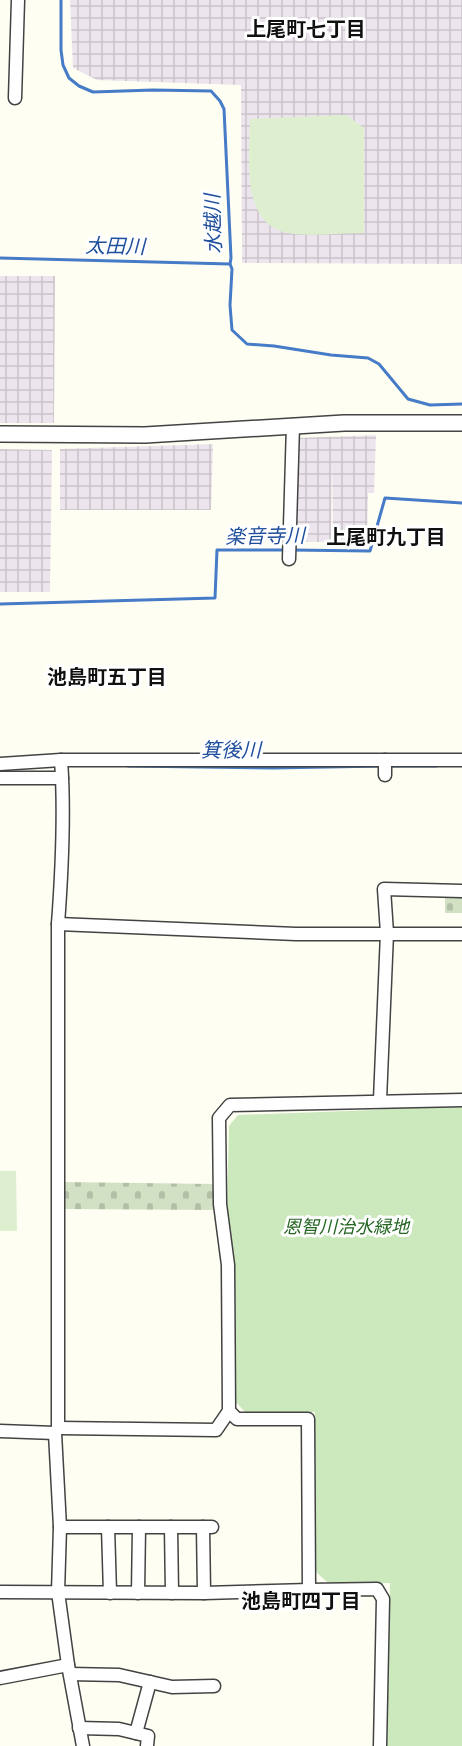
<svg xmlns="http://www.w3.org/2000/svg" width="462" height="1746" font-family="Lora,'Noto Sans JP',serif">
  <defs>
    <pattern id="industrial-grid" width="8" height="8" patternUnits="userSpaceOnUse" patternTransform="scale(1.5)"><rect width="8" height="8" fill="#ede5ed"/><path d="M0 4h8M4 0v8" fill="none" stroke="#cac3ca"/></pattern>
    <pattern id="cemetery-stones" width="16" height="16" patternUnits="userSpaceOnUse" patternTransform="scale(1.5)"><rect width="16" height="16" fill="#d2e0c4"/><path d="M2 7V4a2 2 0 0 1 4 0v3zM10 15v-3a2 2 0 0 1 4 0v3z" fill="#b3bfa7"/></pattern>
  </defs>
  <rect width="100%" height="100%" fill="#fefef3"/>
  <g fill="url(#industrial-grid)">
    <path d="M70 0H462V264L242 263 241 85 97 80 73 68Z"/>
    <path d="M0 276H55L54 423H0Z"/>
    <path d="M376 435 374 493H368L367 542H333L332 458 331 542H297V438Z"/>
    <path d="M213 444 211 510H60V449Z"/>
    <path d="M0 449 52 450 50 592H0Z"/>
  </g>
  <g fill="url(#cemetery-stones)">
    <rect x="445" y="894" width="17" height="19"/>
    <path d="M61 1182 214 1184 213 1210 61 1209Z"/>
  </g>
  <path fill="#cce8bd" d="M426 1105 462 1106V1746H387L390 1583H328L315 1571V1412L246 1413 234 1400V1266L227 1206 229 1126 238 1115 375 1110Z"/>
  <g fill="#deefcf">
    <path d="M346 115 364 128V233C342 233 317 236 295 234 238 229 250 159 250 119Z"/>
    <path d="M0 1171H16L17 1231H0Z"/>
  </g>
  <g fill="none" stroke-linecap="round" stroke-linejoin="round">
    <g stroke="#457bc7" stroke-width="3">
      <path d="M61 0V50L63 65 69 78 79 86 93 92 153 90 211 91 220 101 224 109 231 258 230 264 232 269 230 305 232 330 247 344 274 346 331 355 368 358 379 364 408 399 430 405 462 404"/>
      <path d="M0 258 230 264"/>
      <path d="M291 550 370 551 385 498 462 503"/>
      <path d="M0 604 215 598 217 550H285"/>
      <path d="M128 766 273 768 382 766"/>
      <path d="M389 766H436"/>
    </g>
    <defs>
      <g id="minor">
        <path d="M15 98 18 0"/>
        <path d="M289 559 293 425"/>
        <path d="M61 760C65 814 62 870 58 924V1428L55 1433 60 1527 58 1592 68 1665 83 1746"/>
        <path d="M0 764 61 760H462"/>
        <path d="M385 775V760"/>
        <path d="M0 778H62"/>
        <path d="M58 924 296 934H462"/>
        <path d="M380 1100 387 933 384 889 462 891"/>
        <path d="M229 1411 237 1419H308L309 1590 377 1589 383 1599 380 1746"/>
        <path d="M58 1428 216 1430 229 1411 228 1265 220 1204 219 1118 230 1105 462 1100"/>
        <path d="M0 1431 55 1433"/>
        <path d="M60 1527H212"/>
        <path d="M108 1527 110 1593"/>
        <path d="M171 1527 172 1593"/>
        <path d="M203 1527 204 1593"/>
        <path d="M0 1592 204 1593 309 1590"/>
        <path d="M138 1593 139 1527"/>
        <path d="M70 1674 119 1675 172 1687 214 1686"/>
        <path d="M0 1678 68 1665"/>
        <path d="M79 1728 119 1729 148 1736 147 1746"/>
        <path d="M136 1733 150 1682"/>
      </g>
      <path id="tertiary" d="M0 434 145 435 344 423H462"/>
    </defs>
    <use href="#minor" stroke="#434343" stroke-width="15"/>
    <use href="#tertiary" stroke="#434343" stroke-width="18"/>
    <use href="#minor" stroke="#fff" stroke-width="12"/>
    <use href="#tertiary" stroke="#fff" stroke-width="15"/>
  </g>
  <g text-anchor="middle" stroke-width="6" stroke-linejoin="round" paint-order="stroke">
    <g font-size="18" font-style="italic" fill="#246522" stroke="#fff">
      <text x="346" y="1233">恩智川治水緑地</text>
    </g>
    <g font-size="20" font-weight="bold" fill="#101010" stroke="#fff">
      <text x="306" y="36">上尾町七丁目</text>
      <text x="386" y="544">上尾町九丁目</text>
      <text x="107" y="684">池島町五丁目</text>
      <text x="301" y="1608">池島町四丁目</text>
    </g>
    <g font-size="20" font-style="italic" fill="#1e4e9c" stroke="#fff">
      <text transform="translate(213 224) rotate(-92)" y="7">水越川</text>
      <text transform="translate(115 246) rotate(1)" y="7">太田川</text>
      <text transform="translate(265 536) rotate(-1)" y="7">楽音寺川</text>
      <text x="231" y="757">箕後川</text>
    </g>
  </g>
</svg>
